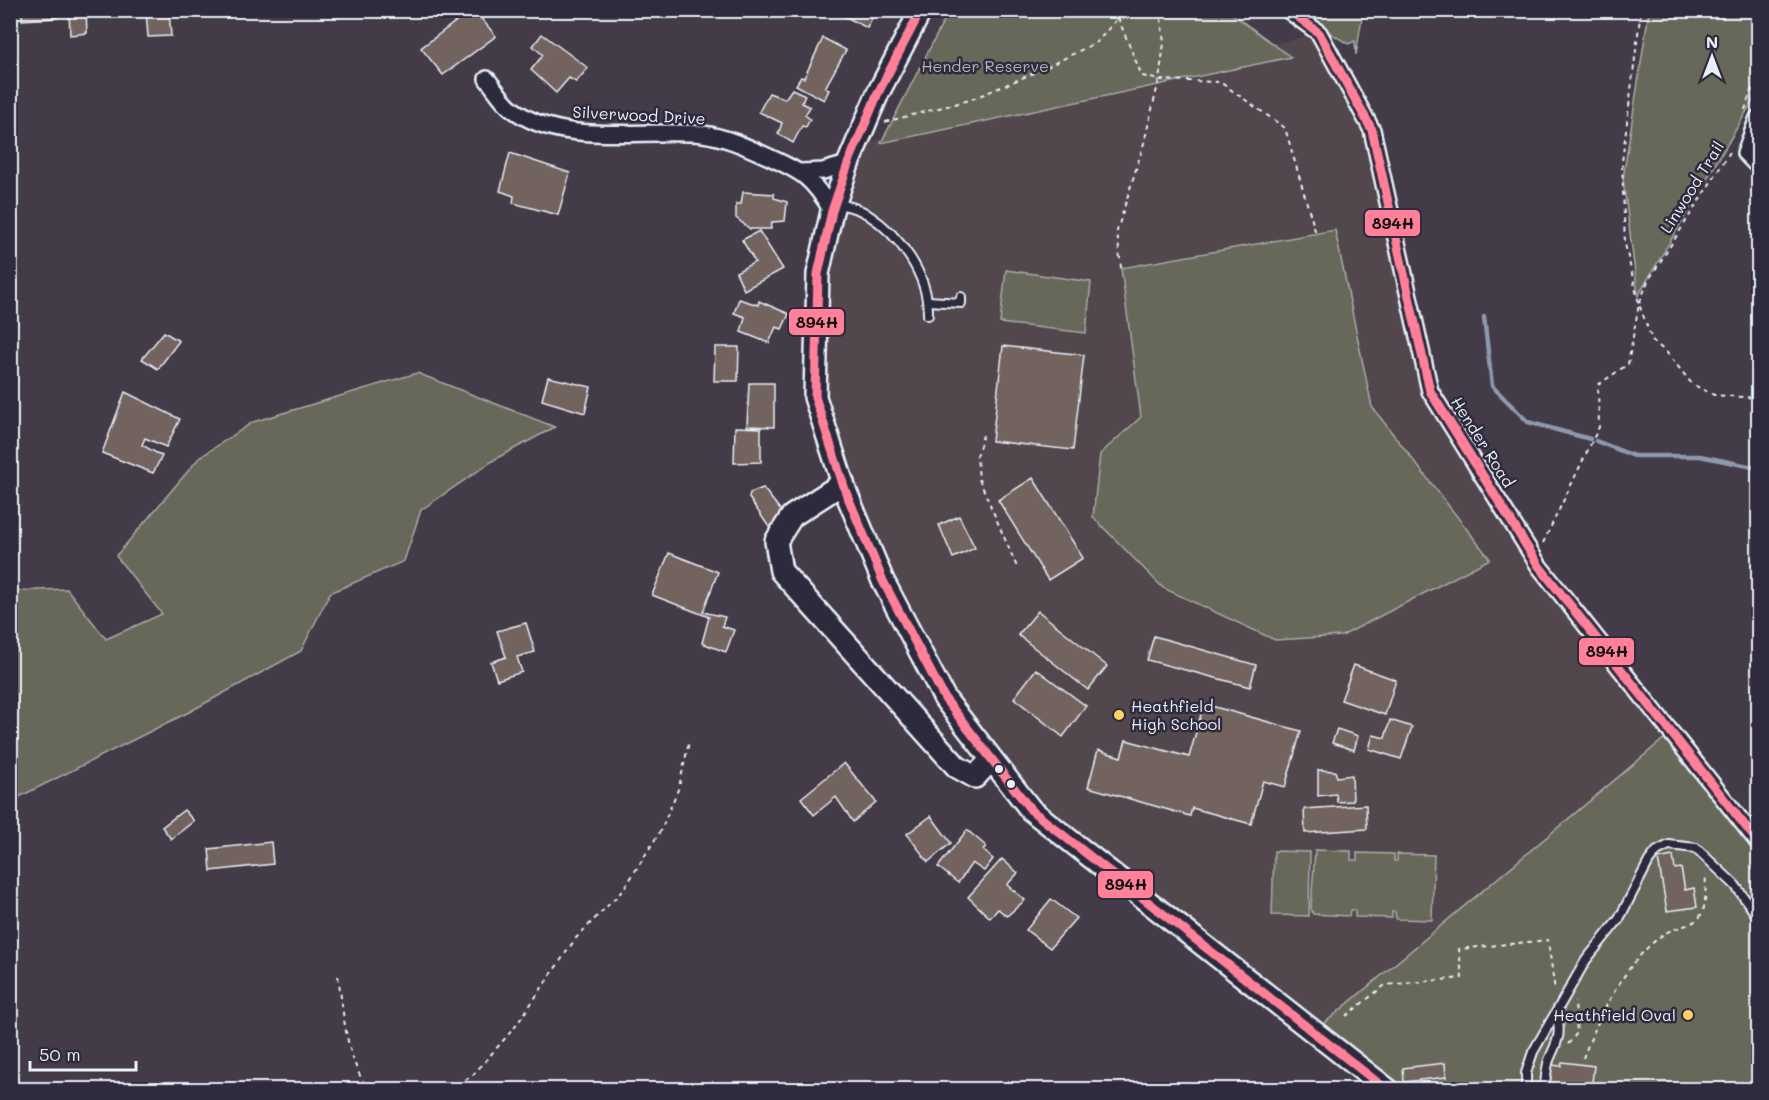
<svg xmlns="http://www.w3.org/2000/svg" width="1769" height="1100" font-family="Mali,sans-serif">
  <rect width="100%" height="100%" fill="#433b47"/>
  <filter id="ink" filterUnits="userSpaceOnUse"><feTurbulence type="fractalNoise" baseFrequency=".0167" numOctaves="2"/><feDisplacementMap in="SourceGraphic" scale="12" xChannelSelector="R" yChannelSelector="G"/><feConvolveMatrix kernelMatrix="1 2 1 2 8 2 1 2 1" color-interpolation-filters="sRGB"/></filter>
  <g filter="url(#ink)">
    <path fill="#51474e" d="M1319 33 1372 130 1430 391 1539 566 1672 732 1315 1031 1068 841 945 699 815 397 818 274 855 145Z"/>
    <g fill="#67685a" stroke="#a8aca9" stroke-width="1.5">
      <path d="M949 11H1228L1291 57 881 143Z"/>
      <path d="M1295 11H1363L1356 55 1355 41 1348 44Z"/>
      <path d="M1649 11H1758V92L1638 296 1623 179Z"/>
      <path d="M1335 230 1372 407 1490 559 1342 636 1275 640 1163 588 1093 517 1100 454 1141 417 1121 268Z"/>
      <path d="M1006 270 1091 282 1086 333 1000 323Z"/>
      <path d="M417 373 555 427 497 458 421 510 404 561 330 593 301 651 189 712 11 801V591L67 589 106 639 162 614 116 556 199 458 253 422Z"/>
      <path d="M1672 732 1758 842V1089H1388L1315 1031Z"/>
      <path d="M1315 850 1351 851V860H1357V853L1394 854V861H1397V854L1434 855 1432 920 1396 919 1395 912H1392V918L1355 917V910H1350L1349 916 1313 914 1311 908Z"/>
      <path d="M1274 851 1310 852 1309 916 1272 915Z"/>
    </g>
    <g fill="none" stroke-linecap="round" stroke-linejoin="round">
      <g stroke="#8f99ad" stroke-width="4.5">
        <path d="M1484 317 1492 386 1528 422 1590 439"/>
        <path d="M1596 441 1634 456H1700L1758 468"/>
      </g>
    </g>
    <g fill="#72635f" stroke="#e8f1f8" stroke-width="1.5">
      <path d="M22 10H56L57 18 22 20Z"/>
      <path d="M86 10 87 33 70 35 69 10Z"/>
      <path d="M146 10H169L171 36 148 37Z"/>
      <path d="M190 10H224V13L190 15Z"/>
      <path d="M471 10H474L496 36 443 75 421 48Z"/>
      <path d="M833 10H876L867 28Z"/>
      <path d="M1522 10H1539L1540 14 1522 16Z"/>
      <path d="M542 34 588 68 576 82 569 78 556 93 531 70 543 55 533 46Z"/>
      <path d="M823 38 846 50 825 88 829 90 824 100 796 85 801 77 804 78Z"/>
      <path d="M792 89 805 95 802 103 810 107 805 115 810 119 806 127 802 126 793 143 778 134 782 123 759 112 769 93 785 99Z"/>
      <path d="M510 153 570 173 558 215 513 203 514 196 500 191Z"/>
      <path d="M743 192 774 194V198L787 202 785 221 772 222 771 229H750L736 218V204H741Z"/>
      <path d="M759 231 783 269 744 290 736 272 755 262 742 240Z"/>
      <path d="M739 299 758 305 759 301 789 314 782 329 776 327 769 343 741 332 745 317 734 313Z"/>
      <path d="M164 332 179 341 158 369 142 359Z"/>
      <path d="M1003 346 1084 355 1073 450 992 441Z"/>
      <path d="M715 347H739L738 381H714Z"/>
      <path d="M548 377 591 387 585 413 542 400Z"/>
      <path d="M749 383H774V427L747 426Z"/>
      <path d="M125 392 180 419 166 447 145 438 142 445 162 456 153 473 102 453Z"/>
      <path d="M735 427 761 428V462L734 463Z"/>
      <path d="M1033 478 1083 558 1048 580 998 500Z"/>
      <path d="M763 488 786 517 769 527 749 498 750 493Z"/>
      <path d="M959 516 975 548 953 558 939 525Z"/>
      <path d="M669 553 718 572 703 612 725 617 722 626 734 630 726 652 702 643 709 617 652 595Z"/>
      <path d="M1038 611 1107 666 1088 690 1018 635Z"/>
      <path d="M526 623 535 652 517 657 522 672 497 680 491 662 506 657 497 631Z"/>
      <path d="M1154 636 1256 665 1250 687 1147 660Z"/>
      <path d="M1354 665 1396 680 1385 715 1341 700Z"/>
      <path d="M1036 669 1086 706 1063 737 1014 698Z"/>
      <path d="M1204 704 1301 731 1285 787 1263 781 1251 824 1192 808 1190 816 1088 787 1098 750 1121 757 1126 740 1189 757Z"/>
      <path d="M1390 720 1412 727 1401 759 1369 749 1373 735 1385 738Z"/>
      <path d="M1337 729 1358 736 1354 750 1332 743Z"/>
      <path d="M844 763 876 802 853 822 836 797 814 815 801 798Z"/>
      <path d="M1318 770 1335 771 1337 777 1352 775 1353 801 1337 802 1336 794 1318 796Z"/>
      <path d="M1366 805 1367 829 1305 833 1304 809Z"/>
      <path d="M184 810 194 821 171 839 162 827Z"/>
      <path d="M931 816 951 843 928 862 907 834Z"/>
      <path d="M967 830 986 846 983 850 993 859 984 871 972 863 958 883 938 867Z"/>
      <path d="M271 842 273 864 211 871 209 849Z"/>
      <path d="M1673 856 1675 869 1681 868 1685 890 1694 888 1697 907 1667 911 1658 859Z"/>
      <path d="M1002 859 1018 873 1007 885 1025 900 1007 916 998 909 990 918 968 897Z"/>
      <path d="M1051 899 1076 918 1050 948 1026 930Z"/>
      <path d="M1562 1062 1594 1066 1591 1090H1547L1551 1065 1561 1066Z"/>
      <path d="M1445 1063 1446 1077 1404 1082 1403 1068Z"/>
    </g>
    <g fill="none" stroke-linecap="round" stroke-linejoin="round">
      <defs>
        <g id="lane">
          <path d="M836 203C846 206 859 208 867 214 900 235 929 276 928 315"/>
          <path d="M928 301 961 303V297"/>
          <path d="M1526 1090V1073L1533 1052 1586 960 1619 919 1649 861 1657 851 1669 845 1696 848 1735 885 1758 917"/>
          <path d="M1544 1090C1546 1081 1546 1068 1549 1060 1558 1039 1561 1037 1557 1013"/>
        </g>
        <g id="street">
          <path d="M1288 10 1319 33 1372 130 1430 391 1539 566 1758 842"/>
          <path d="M487 79C494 87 501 99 510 107 559 148 644 128 703 134 726 137 747 147 767 156 802 172 812 177 832 211"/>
          <path d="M1758 118 1745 153 1758 166"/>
          <path d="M801 172 823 171 848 164"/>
        </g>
        <g id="secondary">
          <path d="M921 10 878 93 848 164 832 211 818 274 815 397 845 490 883 581 945 699 1031 810 1388 1090"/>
          <path d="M843 483 792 516 776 541 781 571 957 767 975 777 991 760"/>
        </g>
      </defs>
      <use href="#lane" stroke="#e8f1f8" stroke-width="12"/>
      <use href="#street" stroke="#e8f1f8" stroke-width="20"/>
      <use href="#secondary" stroke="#e8f1f8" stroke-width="26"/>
      <g stroke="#e8f1f8" stroke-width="2" stroke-dasharray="4.5 4.5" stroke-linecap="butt">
        <path d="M1118 18 1142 76 1159 80 1220 82 1285 128 1316 234"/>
        <path d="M1745 110 1750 93 1758 80"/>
        <path d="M885 122 970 100 1041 70 1097 42 1118 18 1120 10"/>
        <path d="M1730 152 1648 281 1639 304 1652 340 1667 353 1692 384 1714 395 1758 398"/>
        <path d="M1121 268 1117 231 1144 143 1159 80 1164 43 1160 10"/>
        <path d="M983 435 977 456 979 479 1017 567"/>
        <path d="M1543 543 1599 427 1598 385 1628 364 1639 304 1625 244 1622 162 1641 10"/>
        <path d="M338 976C344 1014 345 1058 369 1090"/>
        <path d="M1346 1016 1385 985 1462 978 1459 949 1548 940 1555 991"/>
        <path d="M1568 1044 1577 1033 1575 1002"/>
        <path d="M1583 1058C1599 1016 1626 960 1664 934 1674 927 1695 926 1701 915 1707 906 1705 885 1706 874"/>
        <path d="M450 1090 473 1075 515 1027 576 938 624 889 661 830 679 787 689 742"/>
      </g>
      <use href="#lane" stroke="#2f2a3d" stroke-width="8"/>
      <use href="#street" stroke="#2f2a3d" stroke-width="15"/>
      <use href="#secondary" stroke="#2f2a3d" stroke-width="21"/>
      <defs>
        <g id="bus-1">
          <path d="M921 10 878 93 848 164 832 211 818 274 815 397 845 490 883 581 945 699 1031 810 1387 1090"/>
          <path d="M1289 10 1319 33 1372 130 1430 391 1539 566 1758 842"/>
        </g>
      </defs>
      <use href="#bus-1" stroke="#2f2a3d" stroke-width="14"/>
      <use href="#bus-1" stroke="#ff8098" stroke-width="9"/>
    </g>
  </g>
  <g fill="#ffd166" stroke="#2f2a3d" stroke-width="2">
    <circle cx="1119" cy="715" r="6"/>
    <circle cx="1688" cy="1015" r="6"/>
  </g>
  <g fill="#e8f1f8" stroke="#2f2a3d" stroke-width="2">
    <circle cx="999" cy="769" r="5"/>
    <circle cx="1011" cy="784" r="5"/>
  </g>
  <g text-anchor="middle" stroke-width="5" stroke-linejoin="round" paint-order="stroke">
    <g font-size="16" fill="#aeb3b1" stroke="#2f2a3d">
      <text x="985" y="72">Hender Reserve</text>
    </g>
    <g font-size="16" fill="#e8f1f8" stroke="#2f2a3d">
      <text transform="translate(639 115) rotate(3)" y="6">Silverwood Drive</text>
      <text transform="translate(1692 187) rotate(-58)" y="6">Linwood Trail</text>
      <text transform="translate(1483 442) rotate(58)" y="6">Hender Road</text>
    </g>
    <g font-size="16" fill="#e8f1f8" stroke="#2f2a3d" text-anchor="start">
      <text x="1131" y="712">Heathfield<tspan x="1131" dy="18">High School</tspan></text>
      <text x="1676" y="1021" text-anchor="end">Heathfield Oval</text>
    </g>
  </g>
  <g stroke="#2f2a3d" stroke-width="2">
    <rect x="1364" y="209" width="57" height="28" rx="6" fill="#ff8098"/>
    <rect x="788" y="308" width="57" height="28" rx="6" fill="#ff8098"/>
    <rect x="1578" y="637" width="57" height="29" rx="6" fill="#ff8098"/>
    <rect x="1097" y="870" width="57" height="29" rx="6" fill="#ff8098"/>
  </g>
  <g font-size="16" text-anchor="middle" font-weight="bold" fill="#111">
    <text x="1393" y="229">894H</text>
    <text x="817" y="328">894H</text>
    <text x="1607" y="657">894H</text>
    <text x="1126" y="890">894H</text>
  </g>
  <rect width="1769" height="1100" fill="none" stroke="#2f2a3d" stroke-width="36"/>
  <rect x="18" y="18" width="1733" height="1064" fill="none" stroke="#e8f1f8" stroke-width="2" filter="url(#ink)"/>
  <g transform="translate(1712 57)" stroke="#2f2a3d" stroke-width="4.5" paint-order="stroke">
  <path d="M0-4.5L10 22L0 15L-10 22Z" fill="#e8f1f8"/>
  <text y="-9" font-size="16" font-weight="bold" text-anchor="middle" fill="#e8f1f8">N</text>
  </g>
  <path d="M30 1061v9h106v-9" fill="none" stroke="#e8f1f8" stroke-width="3"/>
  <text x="39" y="1061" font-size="18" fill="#e8f1f8" stroke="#2f2a3d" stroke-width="4.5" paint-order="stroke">50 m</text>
</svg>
